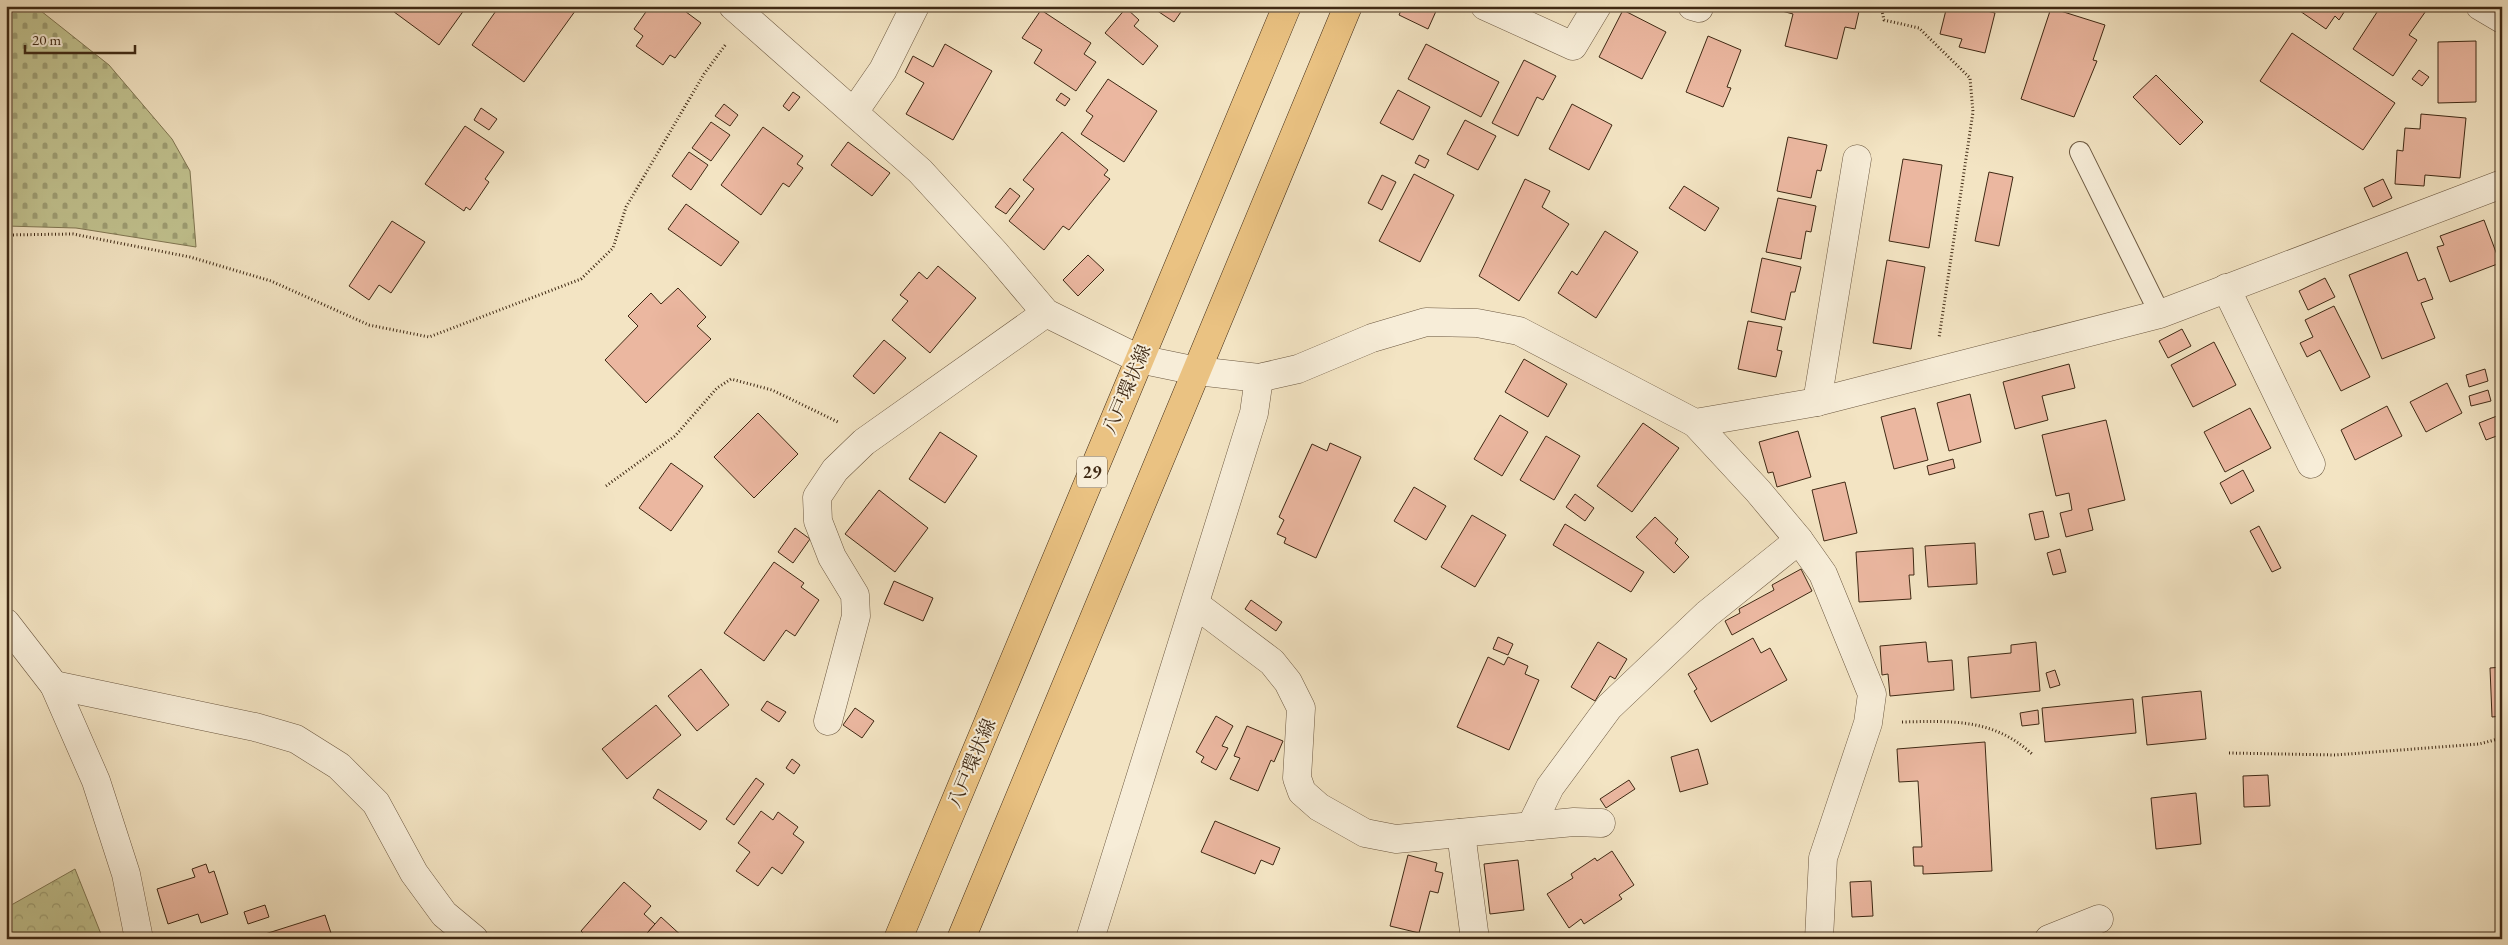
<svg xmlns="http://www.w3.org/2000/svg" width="2508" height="945" font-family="'EB Garamond','Noto Serif JP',serif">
  <defs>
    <pattern id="forest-crowns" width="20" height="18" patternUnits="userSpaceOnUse" patternTransform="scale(1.25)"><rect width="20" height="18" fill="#c1c28f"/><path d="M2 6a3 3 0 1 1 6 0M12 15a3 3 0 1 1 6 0" fill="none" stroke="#9e9e74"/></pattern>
    <pattern id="cemetery-stones" width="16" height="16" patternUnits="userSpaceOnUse" patternTransform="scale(1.25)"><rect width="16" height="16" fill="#c1c28f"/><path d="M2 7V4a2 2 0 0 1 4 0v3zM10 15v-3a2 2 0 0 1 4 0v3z" fill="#9e9e74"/></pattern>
  </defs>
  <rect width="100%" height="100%" fill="#f3e4c3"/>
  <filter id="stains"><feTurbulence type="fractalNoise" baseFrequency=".004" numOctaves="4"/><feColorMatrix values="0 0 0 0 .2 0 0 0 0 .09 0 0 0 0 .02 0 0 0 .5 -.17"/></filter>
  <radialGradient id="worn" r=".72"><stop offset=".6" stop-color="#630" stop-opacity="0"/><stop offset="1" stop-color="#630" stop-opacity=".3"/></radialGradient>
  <path fill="url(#forest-crowns)" stroke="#807652" d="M75 869 103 939H6V908Z"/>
  <path fill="url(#cemetery-stones)" stroke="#807652" d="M6 6H26L41 11 109 65 172 139 190 171 196 247 76 228 6 226Z"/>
  <g fill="#ebb7a0" stroke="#3f2914">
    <path d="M386 6H467L439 45Z"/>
    <path d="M495 6H577L578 7 524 82 472 45 498 8Z"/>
    <path d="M650 6H678L701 23 675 58 670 55 663 65 636 46 643 36 634 29Z"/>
    <path d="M1150 6H1185L1174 22Z"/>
    <path d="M1403 6H1431L1437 9 1428 29 1399 15Z"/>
    <path d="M1779 6H1857L1860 7 1855 29 1845 27 1837 59 1785 46 1793 14 1778 10Z"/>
    <path d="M1947 6H1967L1995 13 1985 53 1959 47 1962 39 1940 34Z"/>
    <path d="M2299 6H2348L2339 20 2335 16 2326 29 2297 9Z"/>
    <path d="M2381 6 2428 8 2409 35 2417 40 2393 76 2353 49Z"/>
    <path d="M1126 8 1139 20 1134 26 1158 46 1143 65 1105 33Z"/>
    <path d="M2051 8 2105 25 2093 60 2097 61 2074 117 2021 99Z"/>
    <path d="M1041 10 1091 43 1084 54 1096 62 1076 91 1034 63 1042 50 1022 38Z"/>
    <path d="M1623 10 1666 32 1642 79 1599 57Z"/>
    <path d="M2292 33 2395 103 2363 150 2260 81Z"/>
    <path d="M1708 36 1741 50 1727 87 1731 88 1723 107 1686 92Z"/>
    <path d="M2476 41V102L2438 103V42Z"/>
    <path d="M945 44 992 71 953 140 906 114 924 83 905 72 913 56 933 67Z"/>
    <path d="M1426 44 1499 82 1481 117 1408 79Z"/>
    <path d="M1524 60 1556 76 1543 100 1537 97 1518 136 1492 123Z"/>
    <path d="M2419 70 2429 77 2422 86 2412 79Z"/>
    <path d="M2156 75 2203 122 2180 145 2133 97Z"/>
    <path d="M1108 79 1157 111 1124 162 1081 134 1093 116 1086 111Z"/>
    <path d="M1398 90 1430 107 1413 140 1380 123Z"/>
    <path d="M793 92 800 97 789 111 783 106Z"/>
    <path d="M1061 93 1070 99 1065 106 1056 100Z"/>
    <path d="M724 104 738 115 730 126 715 116Z"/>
    <path d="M1572 104 1612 125 1589 170 1549 149Z"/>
    <path d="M481 108 497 119 489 130 474 120Z"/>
    <path d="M2421 114 2466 118 2460 178 2425 175 2424 186 2395 184 2397 150 2403 151 2405 128 2420 129Z"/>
    <path d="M1465 120 1496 136 1478 170 1447 154Z"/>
    <path d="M711 122 730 135 711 161 692 148Z"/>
    <path d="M465 126 504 152 485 179 489 182 470 210 466 207 464 211 425 184Z"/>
    <path d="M763 127 803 156 797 164 803 168 789 187 783 183 761 215 721 185Z"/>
    <path d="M1062 132 1108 170 1104 175 1110 179 1069 230 1063 226 1044 250 1009 221 1034 189 1023 180Z"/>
    <path d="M1788 137 1827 145 1821 171 1817 170 1811 198 1777 191Z"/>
    <path d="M848 142 890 173 872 196 831 165Z"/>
    <path d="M689 152 708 165 691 190 672 176Z"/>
    <path d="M1419 155 1429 160 1425 168 1415 163Z"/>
    <path d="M1903 159 1942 165 1929 248 1889 241Z"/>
    <path d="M1989 172 2013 177 1999 246 1975 241Z"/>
    <path d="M1414 174 1454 195 1420 262 1379 241Z"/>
    <path d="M1382 175 1396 182 1382 210 1368 203Z"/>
    <path d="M1525 179 1550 191 1542 207 1569 224 1519 301 1479 276Z"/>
    <path d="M2383 179 2392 198 2373 207 2364 188Z"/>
    <path d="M1684 186 1719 208 1705 231 1669 208Z"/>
    <path d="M1010 188 1020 196 1006 214 995 207Z"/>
    <path d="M1778 198 1816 206 1811 232 1806 231 1801 259 1766 252Z"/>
    <path d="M686 204 739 242 721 266 668 229Z"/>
    <path d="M2484 220 2500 263 2450 282 2437 247 2444 245 2440 236Z"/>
    <path d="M392 221 425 242 391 293 379 285 369 300 349 286Z"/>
    <path d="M1605 231 1638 252 1596 318 1558 293 1572 271 1577 275Z"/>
    <path d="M2407 252 2418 281 2425 278 2433 299 2421 303 2435 338 2382 359 2349 275Z"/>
    <path d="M1088 255 1104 270 1078 296 1063 280Z"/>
    <path d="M1762 258 1801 267 1795 292H1791L1785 320 1751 312Z"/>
    <path d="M1887 260 1925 267 1911 349 1873 343Z"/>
    <path d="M938 266 976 298 930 353 892 320 908 301 900 295 919 272 927 279Z"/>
    <path d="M2325 278 2335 297 2308 310 2299 291Z"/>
    <path d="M678 288 706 317 697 326 711 339 646 403 605 360 638 326 628 316 651 293 661 304Z"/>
    <path d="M2334 306 2370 377 2341 391 2320 350 2307 357 2300 343 2313 337 2305 320Z"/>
    <path d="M1748 321 1782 327 1777 350 1782 351 1776 377 1738 369Z"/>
    <path d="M2182 329 2191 346 2168 358 2159 341Z"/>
    <path d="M884 340 906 358 874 394 853 376Z"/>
    <path d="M2214 342 2236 385 2193 407 2171 365Z"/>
    <path d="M1524 359 1567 384 1548 417 1505 392Z"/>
    <path d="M2069 364 2075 388 2042 396 2048 420 2015 429 2003 382Z"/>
    <path d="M2485 369 2488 381 2469 387 2466 375Z"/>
    <path d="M2447 383 2462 413 2426 432 2410 402Z"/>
    <path d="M2488 390 2491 401 2471 406 2469 396Z"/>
    <path d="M1970 394 1981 442 1949 451 1937 403Z"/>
    <path d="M2387 406 2402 436 2355 460 2341 430Z"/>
    <path d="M1915 408 1928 460 1894 469 1881 417Z"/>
    <path d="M2250 408 2271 448 2225 472 2204 432Z"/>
    <path d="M758 413 798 454 754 498 714 457Z"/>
    <path d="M2502 414V434L2486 440 2479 423Z"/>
    <path d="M1500 415 1528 432 1502 476 1474 459Z"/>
    <path d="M2106 420 2125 500 2088 509 2093 530 2066 537 2060 513 2072 510 2069 493 2056 496 2042 435Z"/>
    <path d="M1643 423 1679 448 1632 512 1597 486Z"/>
    <path d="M1798 431 1811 477 1777 487 1773 472 1768 473 1759 442Z"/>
    <path d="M940 432 977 456 945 503 909 479Z"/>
    <path d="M1546 436 1580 456 1554 500 1520 480Z"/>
    <path d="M1330 443 1361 457 1316 558 1284 543 1286 538 1277 534 1284 520 1279 517 1312 444 1327 451Z"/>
    <path d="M1953 459 1955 468 1929 475 1927 466Z"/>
    <path d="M671 463 703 486 671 531 639 508Z"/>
    <path d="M2243 470 2254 491 2231 504 2220 483Z"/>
    <path d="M1845 482 1857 533 1824 541 1812 490Z"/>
    <path d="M1414 487 1446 506 1426 540 1394 521Z"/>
    <path d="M879 490 928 528 895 572 845 534Z"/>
    <path d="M1575 494 1594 508 1585 521 1566 507Z"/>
    <path d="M2043 511 2049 537 2035 540 2029 514Z"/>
    <path d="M1472 515 1506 535 1475 587 1441 567Z"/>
    <path d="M1655 517 1678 539 1675 543 1689 557 1674 573 1636 537Z"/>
    <path d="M1565 524 1644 572 1631 592 1553 545Z"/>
    <path d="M2259 526 2281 568 2272 572 2250 531Z"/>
    <path d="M795 528 810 539 793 563 778 552Z"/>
    <path d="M1975 543 1977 584 1928 587 1925 546Z"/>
    <path d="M1913 548 1914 575H1909L1911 599 1859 602 1856 552Z"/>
    <path d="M2060 549 2066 572 2053 575 2047 553Z"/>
    <path d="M774 562 804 583 801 587 819 600 795 636 786 630 764 661 724 633Z"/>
    <path d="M1801 569 1812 591 1732 635 1725 621 1740 613 1739 609 1774 590 1772 585Z"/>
    <path d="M894 581 933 598 923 621 884 604Z"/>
    <path d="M1251 600 1282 622 1276 631 1245 609Z"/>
    <path d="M1498 637 1513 644 1508 655 1493 649Z"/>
    <path d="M1753 638 1761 653 1770 648 1787 680 1711 722 1694 691 1697 689 1688 674Z"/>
    <path d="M1598 642 1627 659 1615 679 1610 676 1595 701 1571 687Z"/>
    <path d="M1926 642 1928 662 1952 660 1954 690 1890 696 1888 674 1882 675 1880 646Z"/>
    <path d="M2036 642 2040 691 1971 698 1968 657 2011 653V645Z"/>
    <path d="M1488 657 1504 665 1508 657 1528 666 1525 674 1539 680 1509 750 1457 727Z"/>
    <path d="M2502 667V716L2492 717 2490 668Z"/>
    <path d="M701 669 729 705 697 731 668 696Z"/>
    <path d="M2055 670 2060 685 2050 688 2046 673Z"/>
    <path d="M2201 691 2206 739 2147 745 2142 697Z"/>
    <path d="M2133 699 2136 733 2045 742 2042 708Z"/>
    <path d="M767 701 786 712 779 722 761 710Z"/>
    <path d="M656 705 681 735 627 779 602 749Z"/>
    <path d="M855 708 874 721 862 738 843 725Z"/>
    <path d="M2038 710 2039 724 2022 726 2020 713Z"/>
    <path d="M1216 716 1233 726 1222 746 1228 748 1216 770 1201 762 1204 757 1196 752Z"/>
    <path d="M1247 726 1283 741 1274 762 1271 760 1258 791 1230 779 1240 758 1234 756Z"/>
    <path d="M1985 742 1992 871 1923 874V866H1914L1913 847H1922L1918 781 1899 782 1897 749Z"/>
    <path d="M1698 749 1708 784 1680 792 1671 757Z"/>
    <path d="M792 759 800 765 794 774 786 768Z"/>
    <path d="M2268 775 2270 806 2244 807 2243 776Z"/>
    <path d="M756 778 764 784 734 825 726 819Z"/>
    <path d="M1629 780 1635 789 1606 808 1600 799Z"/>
    <path d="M658 789 707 821 700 830 653 798Z"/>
    <path d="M2196 793 2201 844 2156 849 2151 798Z"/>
    <path d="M761 811 773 820 778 812 798 827 793 834 804 842 782 874 772 867 758 886 736 871 750 852 738 843Z"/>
    <path d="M1215 821 1280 848 1273 865 1261 860 1255 874 1201 852Z"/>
    <path d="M1612 851 1634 885 1619 895 1622 899 1584 924 1581 919 1569 928 1547 894 1573 878 1571 874 1595 858 1597 861Z"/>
    <path d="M1408 855 1437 863 1435 871 1443 873 1438 893 1430 891 1419 933 1390 926Z"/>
    <path d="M1518 860 1524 910 1490 914 1484 864Z"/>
    <path d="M206 864 209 873 214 871 228 914 201 923 198 914 168 924 157 889 195 877 192 869Z"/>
    <path d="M1871 881 1873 916 1852 917 1850 882Z"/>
    <path d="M624 882 651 906 644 914 655 924 642 939H589L581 931Z"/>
    <path d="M265 905 269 917 248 924 244 912Z"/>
    <path d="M325 915 333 939H266L265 934Z"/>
    <path d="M661 917 684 938 683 939H642Z"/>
  </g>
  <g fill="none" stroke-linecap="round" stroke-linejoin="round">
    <defs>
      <path id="service" d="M2080 152 2160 314"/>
      <g id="minor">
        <path d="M733 6 920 171 996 254 1046 313 1139 359 1197 371 1259 378 1298 369 1372 338 1426 322 1477 323 1519 331 1695 423 1817 402 2160 314 2502 184"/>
        <path d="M1485 6 1573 46 1597 6"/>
        <path d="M1692 6 1699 8"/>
        <path d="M2480 6 2502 19"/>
        <path d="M854 112 883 70 915 6"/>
        <path d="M2226 288 2311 464"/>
        <path d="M1817 402 1857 159"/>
        <path d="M1695 423 1758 491 1799 540 1823 574 1872 694 1868 723 1823 858 1819 939"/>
        <path d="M1195 604 1272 662 1288 682 1301 708 1297 778 1302 792 1319 807 1365 833 1396 839 1574 822 1601 823"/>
        <path d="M6 623 54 685 96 781 126 874 139 939"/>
        <path d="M54 685 255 727 296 739 339 766 376 803 414 873 444 914 474 939"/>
        <path d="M828 721 856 616 855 595 832 557 818 521 817 497 835 470 864 442 1046 313"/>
        <path d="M1531 826 1550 787 1609 707 1707 614 1799 540"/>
        <path d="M1461 833 1475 939"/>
        <path d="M1090 939 1254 413 1259 378"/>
        <path d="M2049 939 2099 919"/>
      </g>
      <g id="primary">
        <path d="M898 939 1287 6"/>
        <path d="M961 939 1348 6"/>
      </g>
    </defs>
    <use href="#service" stroke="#6c5840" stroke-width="22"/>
    <use href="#minor" stroke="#6c5840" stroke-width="29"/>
    <use href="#primary" stroke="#3f2914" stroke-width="29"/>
    <g stroke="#3f2914" stroke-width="3" stroke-dasharray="1 2.5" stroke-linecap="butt">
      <path d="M1881 6 1884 20 1919 28 1970 78 1973 112 1939 338"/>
      <path d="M6 235 73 234 190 257 271 281 369 325 429 337 581 279 613 248 626 207 704 74 726 44"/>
      <path d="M606 486 675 436 717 388 731 379 772 390 838 422"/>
      <path d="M1902 722C1951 721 1993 718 2032 754"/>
      <path d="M2229 753 2335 755 2479 744 2502 738"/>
    </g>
    <use href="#service" stroke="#f7edd8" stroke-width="20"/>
    <use href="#minor" stroke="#f7edd8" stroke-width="28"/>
    <use href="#primary" stroke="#eac282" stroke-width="28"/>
  </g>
  <g text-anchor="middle" stroke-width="4" stroke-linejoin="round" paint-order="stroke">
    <rect fill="#f7edd8" stroke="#76644f" stroke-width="1" x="1077" y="456.5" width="30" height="31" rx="4"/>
    <g font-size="18" font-weight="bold" fill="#3f2914">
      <text x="1092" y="478">29</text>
    </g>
    <g font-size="19" fill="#3f2914" stroke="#f7edd8">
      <text transform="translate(1126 389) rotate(-67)" y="7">八戸環状線</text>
      <text transform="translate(971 763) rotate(-67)" y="7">八戸環状線</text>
    </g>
  </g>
  <rect width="2508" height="945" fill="none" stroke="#f3e4c3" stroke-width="25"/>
  <rect x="8" y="8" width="2493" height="930" fill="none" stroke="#3f2914" stroke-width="2.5"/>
  <rect x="12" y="12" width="2483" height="920" fill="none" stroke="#3f2914"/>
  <path d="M25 45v8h110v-8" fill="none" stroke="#3f2914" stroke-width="2.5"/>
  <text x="32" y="45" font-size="15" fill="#3f2914" stroke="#f7edd8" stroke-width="4" paint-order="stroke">20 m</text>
  <rect width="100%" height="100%" filter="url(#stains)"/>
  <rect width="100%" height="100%" fill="url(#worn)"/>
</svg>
